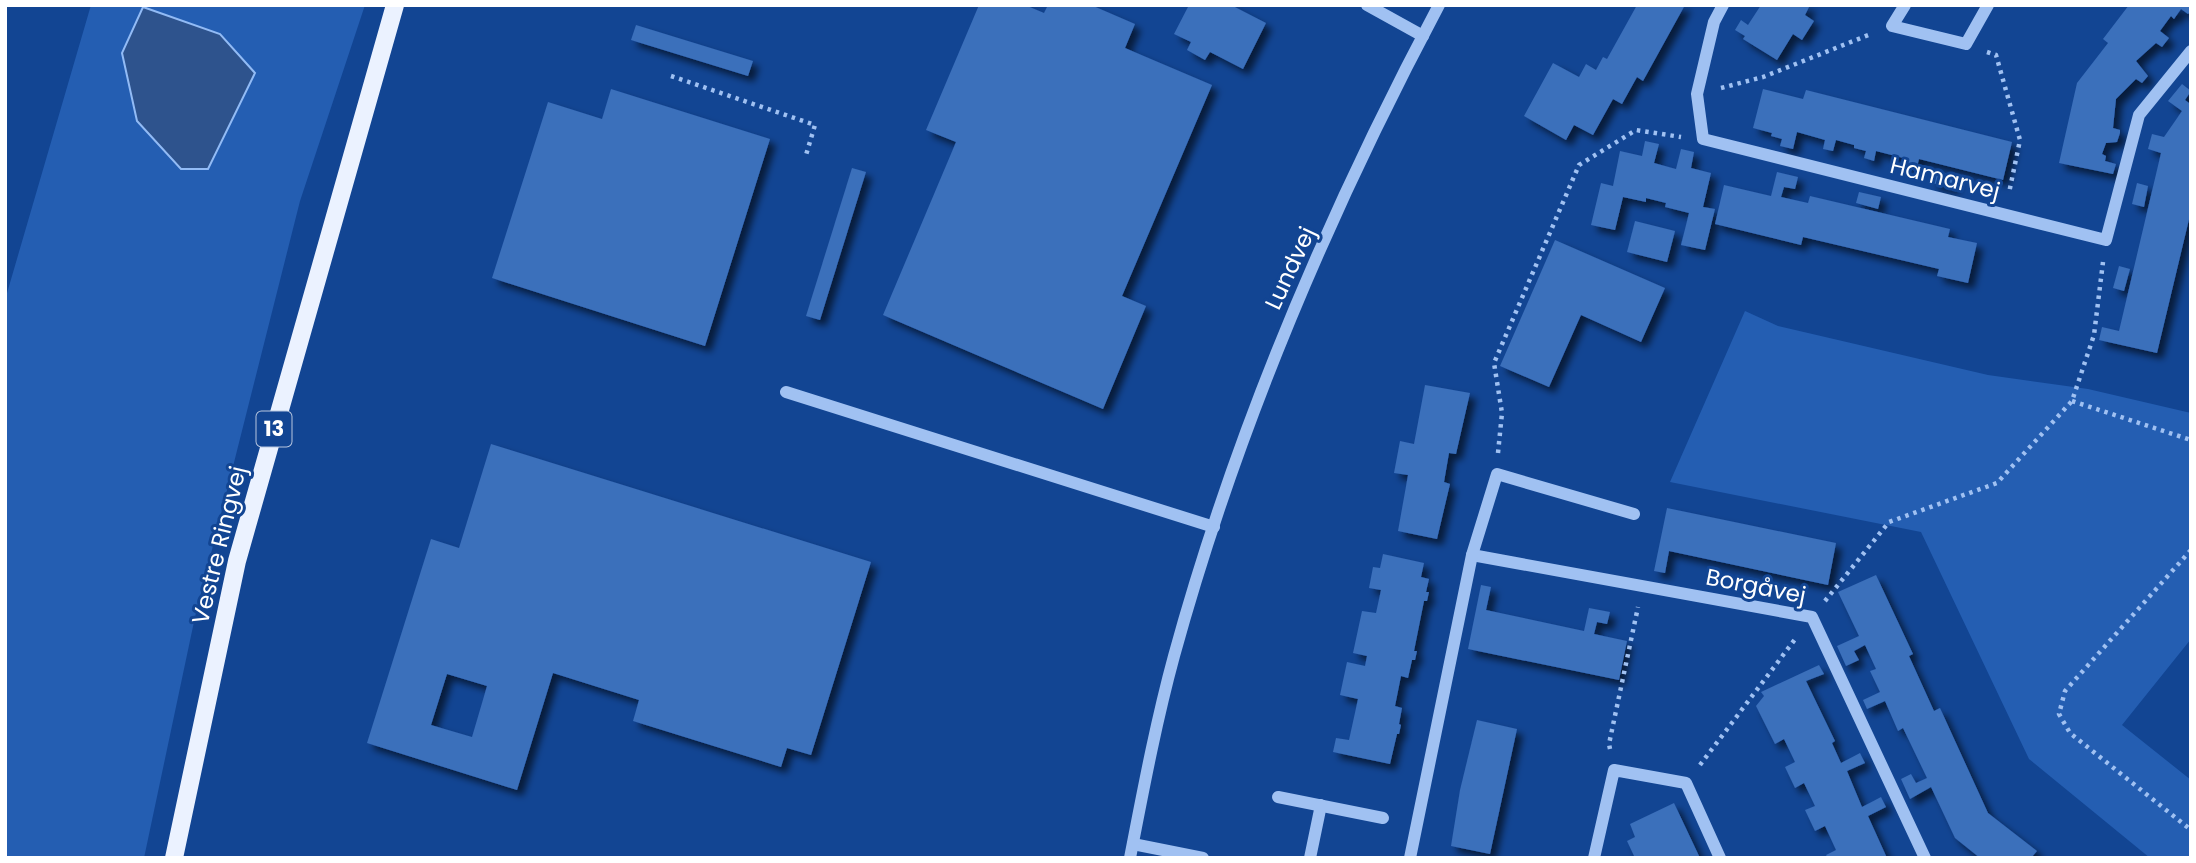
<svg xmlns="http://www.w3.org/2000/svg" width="2196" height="863" font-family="Poppins,sans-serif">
  <defs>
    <filter id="shadow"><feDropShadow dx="6" dy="6" stdDeviation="3.5" flood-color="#0009"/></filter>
  </defs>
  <rect width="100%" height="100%" fill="#124593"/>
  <g fill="#245eb2">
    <path d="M91 5H365L300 201 195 617 144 858H5V300Z"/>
    <path d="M1745 311 1778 326 1988 375 2088 389 2191 413V639L2122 725 2191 780V858H2150L2029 759 1921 532 1670 482Z"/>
  </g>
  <path fill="#2e538d" stroke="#92bbf5" stroke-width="2" d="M143 7 220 34 255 73 208 169H181L137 121 122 53Z"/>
  <g fill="#3b6fbb" fill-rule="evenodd" filter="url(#shadow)">
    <path d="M979 5H1025L1044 13 1048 5H1091L1135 24 1125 48 1212 85 1122 296 1146 306 1103 409 883 315 956 142 926 130Z"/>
    <path d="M1189 5H1231L1266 23 1243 69 1210 52 1205 60 1187 50 1191 42 1174 34Z"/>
    <path d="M1637 5H1685L1643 81 1637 77 1622 104 1613 99 1593 135 1574 125 1566 140 1524 116 1553 63 1579 77 1586 64 1596 70 1603 57 1607 59Z"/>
    <path d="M1761 5H1810L1805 15 1814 21 1802 40 1793 34 1777 60 1743 39 1745 36 1735 30 1741 20 1748 25Z"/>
    <path d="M2129 5H2191V11L2188 14 2181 9 2174 19 2171 16 2160 31 2169 38 2162 47 2156 43 2136 61 2148 76 2142 83 2136 79 2116 99 2113 128 2120 130V133L2117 142 2106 143 2102 154 2106 156 2105 161 2116 164 2113 174 2059 163 2077 83 2108 43 2103 39Z"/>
    <path d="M636 25 753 61 748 76 631 40Z"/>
    <path d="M2182 84 2191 91 2185 100 2189 103 2191 101V211L2157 353 2099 340 2102 327 2119 331 2161 153 2148 149 2152 134 2164 137 2182 111 2168 101Z"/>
    <path d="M611 89 770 139 705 346 492 278 548 102 602 119Z"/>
    <path d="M1763 89 1803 99 1806 90 2012 142 2003 180 1919 159 1916 171 1905 167 1907 159 1876 151 1874 161 1864 158 1866 151 1854 148V145L1836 140 1833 151 1823 149 1825 140 1797 132 1793 149 1780 146 1782 139 1771 136 1772 133 1753 128Z"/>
    <path d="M1645 141 1659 144 1654 163 1676 169 1681 149 1694 152 1691 168 1711 173 1703 207 1715 209 1705 250 1681 245 1689 213 1665 207 1666 203 1646 198V202L1623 197 1615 230 1591 225 1601 183 1613 186 1620 151 1642 156Z"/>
    <path d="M852 168 866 172 820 320 806 316Z"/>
    <path d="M1935 171 1956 176 1953 188 1932 183Z"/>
    <path d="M1777 172 1798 177 1795 189 1784 187 1781 197 1808 203 1810 196 1950 229 1948 237 1977 243 1968 283 1937 276 1939 269 1803 237 1801 245 1715 224 1724 185 1771 196Z"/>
    <path d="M2137 183 2148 186 2144 207 2132 204Z"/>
    <path d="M1859 192 1881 197 1878 209 1856 203Z"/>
    <path d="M1635 221 1675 231 1667 262 1627 252Z"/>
    <path d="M1555 240 1665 288 1641 342 1581 315 1549 387 1500 366Z"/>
    <path d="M2119 266 2130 269 2124 291 2113 288Z"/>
    <path d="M1425 385 1470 393 1456 454 1449 453 1444 482 1450 484 1437 539 1398 531 1408 475 1394 473 1400 441 1414 444Z"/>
    <path d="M491 444 871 562 811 755 787 748 781 767 633 721 639 700 553 673 517 790 367 743 431 539 459 548ZM447 674 487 686 472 737 431 725Z"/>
    <path d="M1667 508 1836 543 1828 585 1669 551 1665 573 1654 571Z"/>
    <path d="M1383 554 1424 563 1421 577 1429 579 1426 592H1429L1427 601H1424L1414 651H1417L1415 660H1412L1408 678 1401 676 1395 706 1402 708 1399 724 1401 725 1399 734H1397L1390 764 1333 752 1336 738 1349 740 1358 699 1340 695 1347 662 1365 666 1367 656 1353 653 1362 611 1376 613 1381 590 1369 588 1373 567 1380 568Z"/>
    <path d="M1876 575 1913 654 1909 656 1934 711 1940 708 1988 813 2037 851 2031 858H1980L1955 838 1931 787 1910 799 1901 779 1911 774 1916 783 1927 778 1903 728 1898 731 1885 701 1867 709 1863 700 1880 692 1870 671 1876 669 1865 645 1854 651 1859 660 1846 666 1837 646 1859 636 1838 592Z"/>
    <path d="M1481 585 1491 587 1486 610 1584 631 1589 608 1610 612 1607 624 1597 622 1594 634 1627 641 1619 680 1468 649Z"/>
    <path d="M1819 665 1824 674 1806 681 1835 741 1832 743 1841 763 1860 753 1865 763 1847 771 1862 807 1881 797 1886 807 1868 816 1887 858H1828L1826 855 1836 850 1825 826 1815 831 1805 810 1815 806 1804 783 1795 788 1785 767 1795 762 1784 739 1775 744 1756 706 1764 696 1761 692Z"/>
    <path d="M1477 720 1517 729 1490 854 1451 846 1460 790Z"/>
    <path d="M1674 803 1700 858H1635L1627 841 1635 837 1630 824Z"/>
  </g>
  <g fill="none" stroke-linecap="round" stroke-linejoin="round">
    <g stroke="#a0c1f2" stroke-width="4.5" stroke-dasharray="3.5 5" stroke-linecap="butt">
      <path d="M1987 52 1996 55 2020 140 2009 193"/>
      <path d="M671 76 815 125 806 155"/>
      <path d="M1721 88 1763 77 1871 34"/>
      <path d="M2072 401 2191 440"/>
      <path d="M1498 453 1502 413 1494 363 1579 165 1636 130 1681 137"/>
      <path d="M2191 550 2065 691 2059 714 2070 733 2191 830"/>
      <path d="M1825 601 1889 522 1997 483 2072 401 2094 335 2103 262"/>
      <path d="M1610 749 1609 744 1638 607"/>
      <path d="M1700 765 1796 638"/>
    </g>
    <g stroke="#a0c1f2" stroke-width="12">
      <path d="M1367 5 1423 36"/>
      <path d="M1723 5 1714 22 1697 94 1703 139 2106 240 2139 115 2191 51"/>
      <path d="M1905 5 1892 26 1966 44 1988 5"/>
      <path d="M786 392 1214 527"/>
      <path d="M1472 555 1812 617 1925 858"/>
      <path d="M1278 797 1383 818"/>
      <path d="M1133 844 1203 858"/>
      <path d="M1130 858C1143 791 1156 722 1174 656 1236 430 1329 212 1439 5"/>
      <path d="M1310 858 1321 805"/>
      <path d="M1410 858 1472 555 1497 474 1634 514"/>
      <path d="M1594 858 1614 770 1686 783 1720 858"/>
    </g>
    <path stroke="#ebf2ff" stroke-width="18" d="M174 858 237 561 395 5"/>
  </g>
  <g text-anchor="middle" stroke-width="6" stroke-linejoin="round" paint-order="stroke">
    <rect fill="#124593" stroke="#b8c7df" stroke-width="2" x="256.5" y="411.5" width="35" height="35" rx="5"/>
    <g font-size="21" font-weight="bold" fill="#fff">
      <text x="274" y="436">13</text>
    </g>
    <g font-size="23" fill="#fff" stroke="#124593">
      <text transform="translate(1945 178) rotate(14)" y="8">Hamarvej</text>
      <text transform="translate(1290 268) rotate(-65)" y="8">Lundvej</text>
      <text transform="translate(219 545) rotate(-76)" y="8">Vestre Ringvej</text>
      <text transform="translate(1756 586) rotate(11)" y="8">Borgåvej</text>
    </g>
  </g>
  <rect width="2196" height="863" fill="none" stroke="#ffffff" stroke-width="14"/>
</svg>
